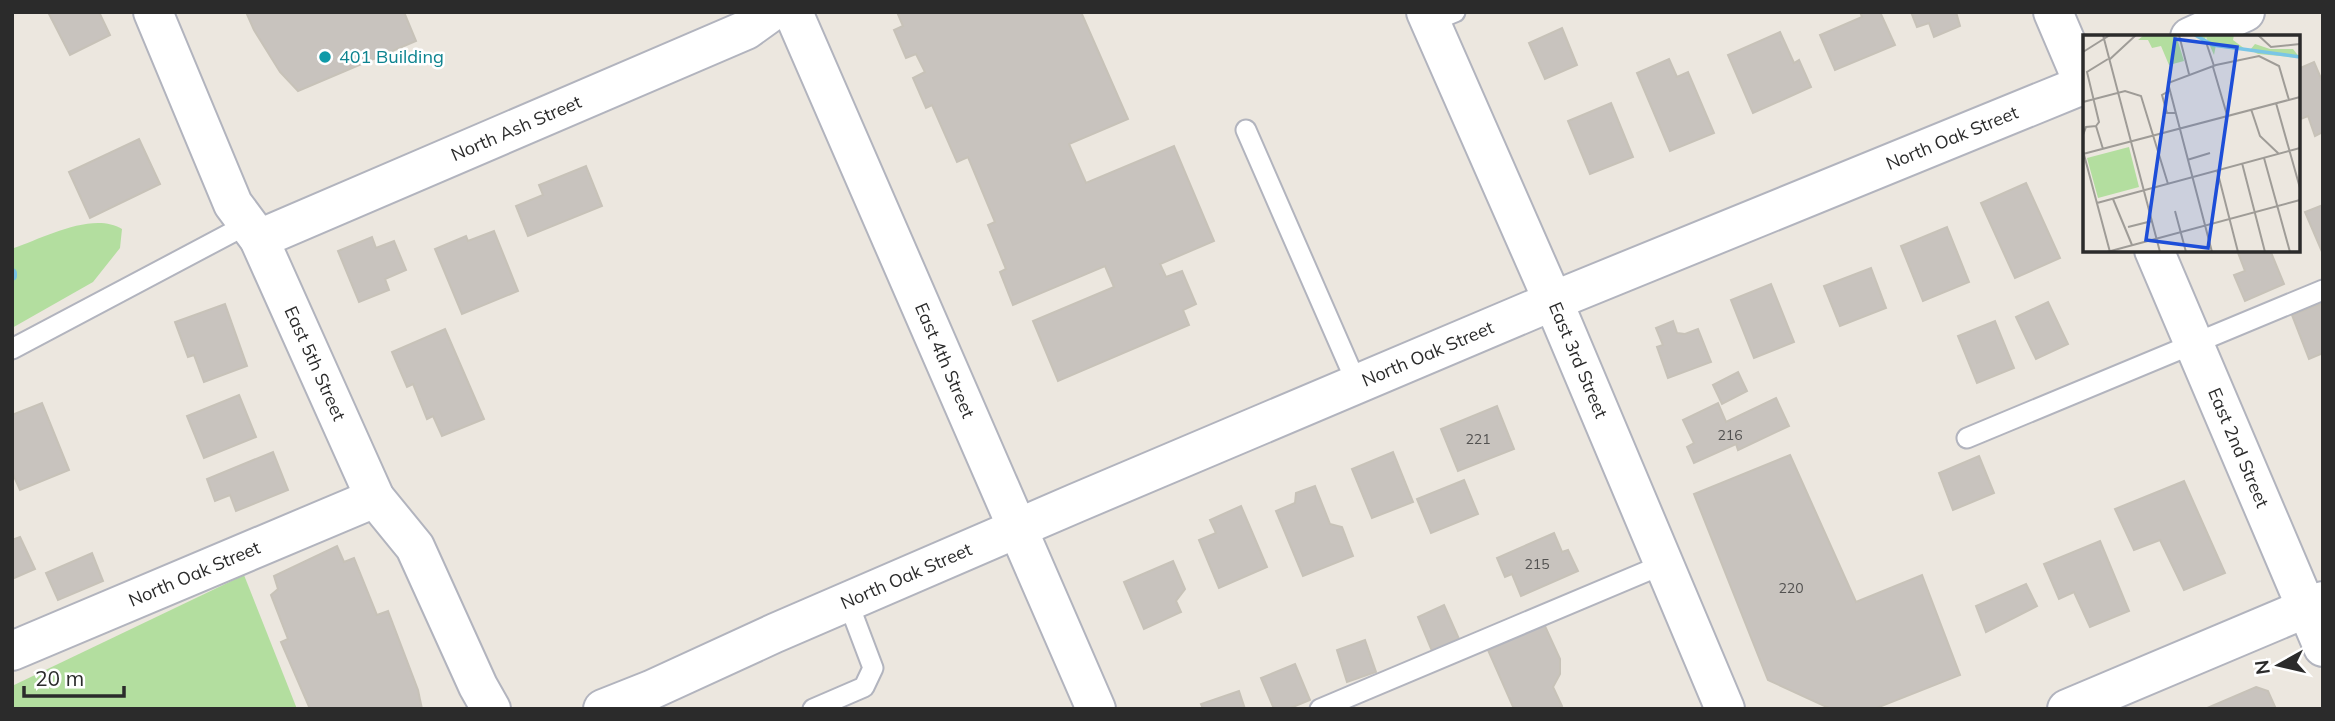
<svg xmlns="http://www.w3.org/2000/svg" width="2335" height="721" font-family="Mulish,sans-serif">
  <rect width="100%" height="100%" fill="#ece7df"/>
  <g fill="#b3de9f">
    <path d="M12 217 14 248C43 238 93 211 122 229L120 248 93 282 12 328Z"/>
    <path d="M244 575 297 709H12V686Z"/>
  </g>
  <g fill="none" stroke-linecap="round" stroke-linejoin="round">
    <path stroke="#7ac6e6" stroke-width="10" d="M12 273V276"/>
  </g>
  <g fill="#c8c3be" stroke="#c7c2b8" stroke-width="2">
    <path d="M48 12H99L110 35 70 55Z"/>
    <path d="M246 12H404L416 41 298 91 280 72 254 30Z"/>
    <path d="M897 12H1081L1128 119 1069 144 1086 183 1174 146 1214 241 1160 264 1166 277 1182 271 1196 304 1183 310 1189 325 1058 381 1033 321 1114 287 1105 266 1013 305 1000 272 1006 269 988 225 995 222 968 157 957 162 932 105 926 108 913 78 925 72 916 54 906 58 894 30 903 26Z"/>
    <path d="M1860 12H1880L1895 45 1835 70 1820 35 1862 17Z"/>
    <path d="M1911 12H1956L1960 26 1934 37 1929 23 1917 27Z"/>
    <path d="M1562 28 1577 65 1545 79 1529 43Z"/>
    <path d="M1780 32 1794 63 1799 60 1811 87 1753 113 1728 55Z"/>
    <path d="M1669 59 1677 77 1688 72 1714 133 1670 151 1637 73Z"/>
    <path d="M2314 62 2323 83V132L2315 136 2308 116 2298 120V69Z"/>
    <path d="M1611 103 1633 157 1590 174 1568 121Z"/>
    <path d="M139 139 160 184 90 218 69 172Z"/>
    <path d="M586 166 602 206 528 236 516 206 543 195 539 185Z"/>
    <path d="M2026 183 2060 258 2015 278 1981 203Z"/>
    <path d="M2323 205V254L2305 212Z"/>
    <path d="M1947 227 1969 282 1923 301 1901 246Z"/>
    <path d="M494 231 518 291 462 314 435 249 466 236 468 241Z"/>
    <path d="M372 237 376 248 394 241 406 270 385 279 389 290 359 302 338 251Z"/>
    <path d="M2237 250H2270L2284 284 2245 301 2234 275 2245 271Z"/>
    <path d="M1871 268 1886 308 1840 326 1824 286Z"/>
    <path d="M1771 284 1794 342 1754 358 1731 300Z"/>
    <path d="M2048 302 2068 344 2036 359 2016 317Z"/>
    <path d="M2323 303V353L2309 359 2292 315Z"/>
    <path d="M225 304 247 366 204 382 194 355 188 357 175 322Z"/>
    <path d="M1673 321 1677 333 1685 334 1698 329 1711 362 1668 378 1657 347 1663 345 1656 328Z"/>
    <path d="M1995 321 2014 368 1977 383 1958 336Z"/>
    <path d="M445 329 484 419 442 436 433 416 427 419 413 384 407 387 392 352Z"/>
    <path d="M1738 372 1747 391 1722 404 1713 385Z"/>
    <path d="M239 395 256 437 204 458 187 416Z"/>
    <path d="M1776 398 1789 426 1738 450 1736 444 1694 463 1687 447 1694 443 1683 420 1718 403 1726 422Z"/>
    <path d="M42 403 69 470 20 490 12 472V415Z"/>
    <path d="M1497 406 1514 449 1458 471 1441 429Z"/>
    <path d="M273 452 288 490 236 511 230 495 215 501 207 479Z"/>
    <path d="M1393 452 1413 502 1372 518 1352 469Z"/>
    <path d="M1790 455 1856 602 1922 575 1960 675 1874 709H1831L1768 680 1694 494Z"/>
    <path d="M1979 456 1994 493 1953 510 1939 473Z"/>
    <path d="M1464 480 1478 514 1431 533 1417 499Z"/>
    <path d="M2184 481 2225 573 2184 590 2160 540 2134 550 2115 509Z"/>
    <path d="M1315 486 1330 524 1342 527 1353 556 1303 576 1276 511 1295 503 1296 493Z"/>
    <path d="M1241 506 1267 567 1219 588 1199 540 1216 533 1210 520Z"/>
    <path d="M1554 533 1562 552 1568 550 1578 571 1521 596 1512 574 1505 577 1497 558Z"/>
    <path d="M20 537 35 569 12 579V540Z"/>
    <path d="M2100 541 2129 611 2090 627 2074 592 2059 599 2044 564Z"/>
    <path d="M337 546 344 562 354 558 377 615 388 611 418 690 422 709H310L281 642 288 639 271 595 278 589 274 576Z"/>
    <path d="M92 553 103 581 58 600 46 573Z"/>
    <path d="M1173 561 1185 589 1176 601 1181 612 1144 629 1124 582Z"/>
    <path d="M2026 584 2037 606 1986 632 1976 606Z"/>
    <path d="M1444 605 1459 639 1432 651 1418 617Z"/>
    <path d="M1544 624 1560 659V674L1553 687 1562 706 1557 709H1514L1488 650Z"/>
    <path d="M1365 640 1376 672 1347 682 1337 650Z"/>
    <path d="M1295 664 1310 700 1288 709H1274L1261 678Z"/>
    <path d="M2256 687 2268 691 2276 709H2205Z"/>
    <path d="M1239 691 1245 709H1203L1201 704Z"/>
  </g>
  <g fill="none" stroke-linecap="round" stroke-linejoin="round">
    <defs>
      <g id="service">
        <path d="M1431 22 1455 12"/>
        <path d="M1246 130 1357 384"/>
        <path d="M12 349 248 224"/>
        <path d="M1967 438 2323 290"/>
        <path d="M813 709 864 687 873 668 848 602"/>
        <path d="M1320 709 1664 564"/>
      </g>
      <g id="minor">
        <path id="s1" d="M153 12 233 204 259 239 375 498 415 547 478 686 491 709"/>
        <path id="s2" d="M1426 12 1553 301 1725 709"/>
        <path d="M2053 12 2085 87"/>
        <path d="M2190 37 2245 12"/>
        <path id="s3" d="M259 239 746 30 771 12"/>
        <path id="s4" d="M2154 250 2323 647"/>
        <path id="s5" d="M12 651 375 498"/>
        <path id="s6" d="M603 709 651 690 775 633 1076 503 1553 301 2085 84"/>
        <path d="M2067 709 2323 601"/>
      </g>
      <g id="tertiary">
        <path id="s7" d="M793 12 1096 709"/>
      </g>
    </defs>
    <use href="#service" stroke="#b2b4be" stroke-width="23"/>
    <use href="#minor" stroke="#b2b4be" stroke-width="42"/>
    <use href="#tertiary" stroke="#b2b4be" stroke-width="42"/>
    <use href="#service" stroke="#fff" stroke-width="19"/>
    <use href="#minor" stroke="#fff" stroke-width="38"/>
    <use href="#tertiary" stroke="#fff" stroke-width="38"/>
  </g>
  <circle fill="#0f9aa8" stroke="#fff" stroke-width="2.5" cx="325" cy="57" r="7"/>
  <g text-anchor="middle" stroke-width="5" stroke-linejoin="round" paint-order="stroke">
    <g font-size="14" fill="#525150">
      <text x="1730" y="440">216</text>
      <text x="1478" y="444">221</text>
      <text x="1537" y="569">215</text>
      <text x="1791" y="593">220</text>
    </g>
    <g font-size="18" fill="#0d838f" stroke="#fff" text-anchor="start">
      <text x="339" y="63">401 Building</text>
    </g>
    <g font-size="18" fill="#2b2b2b" stroke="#fff">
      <text dy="6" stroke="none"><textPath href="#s3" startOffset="280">North Ash Street</textPath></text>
      <text dy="6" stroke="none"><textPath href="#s6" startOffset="1465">North Oak Street</textPath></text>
      <text dy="6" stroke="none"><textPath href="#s6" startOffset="898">North Oak Street</textPath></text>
      <text dy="6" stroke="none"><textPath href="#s2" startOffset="380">East 3rd Street</textPath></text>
      <text dy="6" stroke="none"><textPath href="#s7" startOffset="380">East 4th Street</textPath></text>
      <text dy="6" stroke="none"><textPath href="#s1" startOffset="388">East 5th Street</textPath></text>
      <text dy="6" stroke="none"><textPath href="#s4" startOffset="215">East 2nd Street</textPath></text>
      <text dy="6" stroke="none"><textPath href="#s5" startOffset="198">North Oak Street</textPath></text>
      <text dy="6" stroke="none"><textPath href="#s6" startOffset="331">North Oak Street</textPath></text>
    </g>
  </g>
  <g transform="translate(2083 35)">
    <rect width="217" height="217" fill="#ece7df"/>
    <path d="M61 0H93L101 26 86 30 78 11 69 13 65 5H55ZM113 0H151L150 5 162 14 133 10 131 20 123 2 120 7ZM172 9 187 14H210L217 23 175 19 167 15ZM46 112 56 152 15 163 4 123Z" fill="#b3de9f"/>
    <path fill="none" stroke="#7ac6e6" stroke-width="3.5" d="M112 0 130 10 217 22"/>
    <path fill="none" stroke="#9f9c97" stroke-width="2" d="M20 0 77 217M96 0 106 39M175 0 188 12 217 9M123 7 131 31M0 17 27 0M26 25 53 0M130 32 144 80M86 56 79 60 84 78H92M0 67 42 56 58 61 85 149M193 68 217 153M168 74 177 101 196 119M13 91 16 87 4 37 25 24M0 100 3 92 13 91 20 114M0 116 27 217M0 119 217 62M181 123 207 217M104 125 127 118M159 128 182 217M134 135 155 217M30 164 49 210M14 168 217 113M92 176 103 217M45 192 69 186M24 217 217 165M129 217 85 48 133 30 176 21 196 31 206 65"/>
    <path fill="#1d4ed8" fill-opacity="0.15" stroke="#1d4ed8" stroke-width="3.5" d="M92 4 154 12 125 213 63 205Z"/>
    <rect width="217" height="217" fill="none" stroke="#2b2b2b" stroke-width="3.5"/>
  </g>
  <rect width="2335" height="721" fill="none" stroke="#2b2b2b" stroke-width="28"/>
  <g transform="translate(2279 665) rotate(262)" stroke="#ffffff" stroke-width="5" paint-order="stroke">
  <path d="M0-5L12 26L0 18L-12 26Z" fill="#2b2b2b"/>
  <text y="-10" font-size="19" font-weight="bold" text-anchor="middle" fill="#2b2b2b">N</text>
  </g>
  <path d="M24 686v10h100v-10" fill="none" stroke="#2b2b2b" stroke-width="3.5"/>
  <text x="35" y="686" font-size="21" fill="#2b2b2b" stroke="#ffffff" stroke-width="5" paint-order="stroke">20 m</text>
</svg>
